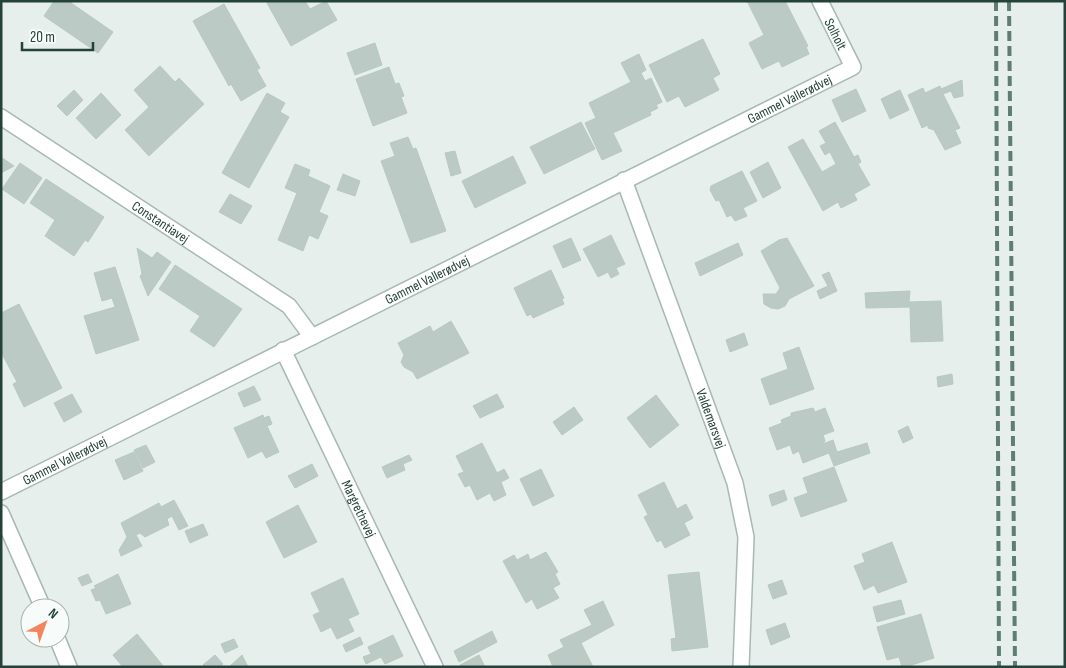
<svg xmlns="http://www.w3.org/2000/svg" width="1066" height="668" font-family="'Sofia Sans Condensed',sans-serif">
  <rect width="100%" height="100%" fill="#e6efeb"/>
  <g fill="#bbcac4" stroke="#b8c9c2">
    <path d="M54 1H72L71 3 113 32 98 53 44 16Z"/>
    <path d="M270 1H305L310 9 326 1 337 20 291 46 267 3Z"/>
    <path d="M747 1H785L808 46 806 47 809 54 782 67 779 61 762 69 749 43 764 35Z"/>
    <path d="M224 4 260 68 257 70 266 86 241 101 231 84 229 86 193 21Z"/>
    <path d="M703 39 720 74 713 78 719 90 685 107 679 96 667 102 649 65Z"/>
    <path d="M375 43 382 65 355 75 347 53Z"/>
    <path d="M639 54 646 70 641 73 645 81 651 78 662 102 656 105 658 108 650 112 651 115 613 133 622 151 602 160 585 123 596 118 589 103 631 82 621 63Z"/>
    <path d="M160 66 175 82 179 78 204 104 149 156 125 130 149 107 134 90Z"/>
    <path d="M389 67 395 84 399 83 404 96 401 97 407 113 373 126 356 79Z"/>
    <path d="M962 80 963 96 954 98 951 91 943 94 960 128 955 130 961 143 945 150 934 130 928 128V125L922 128 908 95 923 88 925 93 940 86 941 89Z"/>
    <path d="M856 89 866 111 842 122 832 100Z"/>
    <path d="M74 90 83 100 67 116 57 106Z"/>
    <path d="M900 90 909 110 890 119 881 99Z"/>
    <path d="M101 93 121 115 96 139 76 118Z"/>
    <path d="M267 93 285 103 280 112 289 117 249 188 222 173Z"/>
    <path d="M581 122 595 149 544 174 530 147Z"/>
    <path d="M835 122 854 157 858 155 861 162 858 164 870 185 854 194 857 200 841 208 838 202 823 211 788 147 803 139 822 172 836 164 830 152 825 155 820 146 826 143 819 131Z"/>
    <path d="M408 137 413 149 416 148 446 231 411 243 381 161 395 156 390 143Z"/>
    <path d="M455 151 461 173 451 176 445 153Z"/>
    <path d="M513 156 526 183 475 208 462 181Z"/>
    <path d="M1 157 14 166 1 173Z"/>
    <path d="M768 162 781 188 763 198 750 172Z"/>
    <path d="M20 163 42 178 24 204 2 189Z"/>
    <path d="M295 164 310 170 308 176 330 186 319 212 328 216 318 239 309 235 303 251 278 240 297 193 285 188Z"/>
    <path d="M742 171 757 201 743 208 747 216 735 221 731 215 727 217 719 200 716 201 710 190 711 186Z"/>
    <path d="M343 174 360 181 355 196 337 190Z"/>
    <path d="M46 179 104 217 88 242 85 240 74 256 45 236 55 220 30 203Z"/>
    <path d="M230 194 252 206 241 224 219 212Z"/>
    <path d="M611 235 625 264 616 268 619 274 611 278 608 272 598 277 583 249Z"/>
    <path d="M571 238 581 260 563 268 553 246Z"/>
    <path d="M787 238 814 286 789 299 785 306 778 309 771 308 764 304 763 294H776L780 288 761 251 779 240Z"/>
    <path d="M738 243 743 255 700 276 695 263Z"/>
    <path d="M137 248 152 258 157 252 171 262 148 296 140 276 142 274Z"/>
    <path d="M175 265 242 309 214 347 190 331 200 316 159 289Z"/>
    <path d="M115 267 139 340 96 354 84 316 115 307 112 298 102 301 94 273Z"/>
    <path d="M551 270 564 298 562 299 564 304 533 318 531 314 527 316 514 288Z"/>
    <path d="M829 272 837 291 820 299 817 291 828 286 822 275Z"/>
    <path d="M910 291 909 302 941 301 943 341 911 342 910 307 866 308 865 293Z"/>
    <path d="M19 304 62 388 24 407 13 384 17 382 1 352V313Z"/>
    <path d="M451 321 469 353 417 379 413 372 404 367 401 362 404 355 398 343 430 326 433 332Z"/>
    <path d="M744 333 748 345 730 352 726 340Z"/>
    <path d="M799 347 814 389 770 405 761 379 788 369 783 353Z"/>
    <path d="M952 374 953 384 938 387 937 377Z"/>
    <path d="M254 386 261 400 244 407 238 393Z"/>
    <path d="M72 394 82 412 64 422 54 403Z"/>
    <path d="M497 394 504 407 480 418 473 406Z"/>
    <path d="M656 395 679 425 650 448 627 418Z"/>
    <path d="M574 407 583 420 562 435 553 422Z"/>
    <path d="M813 408 815 412 825 408 834 431 823 435 825 441 823 444 833 440 837 452 867 443 870 453 834 466 829 453 803 463 799 451 793 454 790 445 777 450 769 428 782 423 781 420 791 416V413Z"/>
    <path d="M263 415 264 418 269 416 272 424 267 426 279 452 266 458 262 451 248 458 234 428Z"/>
    <path d="M908 426 913 438 903 443 898 431Z"/>
    <path d="M482 443 497 473 504 469 509 478 501 482 506 495 494 501 490 493 477 500 470 485 465 487 458 474 464 472 456 456Z"/>
    <path d="M146 445 155 462 143 468 134 450Z"/>
    <path d="M134 452 143 471 124 480 115 460Z"/>
    <path d="M409 455 412 460 403 464 405 470 387 478 382 467Z"/>
    <path d="M312 464 318 476 295 488 288 476Z"/>
    <path d="M834 467 847 501 801 517 794 498 808 493 803 478Z"/>
    <path d="M541 469 554 496 533 506 520 479Z"/>
    <path d="M664 482 677 509 686 504 693 518 684 523 690 535 665 548 661 540 657 542 644 517 648 515 638 495Z"/>
    <path d="M784 490 787 500 772 506 769 495Z"/>
    <path d="M174 500 188 526 179 530 172 516 167 519 169 525 145 537 140 533 136 535 142 546 121 556 119 550 127 537 121 523 159 503 161 507Z"/>
    <path d="M298 505 317 542 284 558 266 522Z"/>
    <path d="M203 524 208 535 190 543 185 531Z"/>
    <path d="M892 542 907 582 878 593 874 585 864 590 854 566 865 562 862 554Z"/>
    <path d="M546 552 558 572 555 574 560 584 553 588 559 598 537 609 532 599 526 603 503 561 514 555 517 560 528 554 530 560Z"/>
    <path d="M699 572 708 647 672 651 671 639 676 638 668 575Z"/>
    <path d="M88 574 92 582 82 586 78 578Z"/>
    <path d="M118 574 131 604 106 614 100 600 96 601 91 590 96 588 94 586Z"/>
    <path d="M343 578 359 614 348 619 354 631 337 639 331 627 321 632 313 615 320 612 311 593Z"/>
    <path d="M782 580 787 594 773 599 768 585Z"/>
    <path d="M901 600 905 614 877 622 873 607Z"/>
    <path d="M603 601 614 625 581 643 593 667H553L548 655 564 647 560 640 592 625 584 610Z"/>
    <path d="M921 614 934 658 905 667H902L899 657 887 660 877 627Z"/>
    <path d="M785 623 790 637 771 645 766 630Z"/>
    <path d="M492 631 497 642 459 662 454 651Z"/>
    <path d="M137 634 164 667H123L113 655Z"/>
    <path d="M393 635 403 656 385 664 381 657 366 664 363 657 371 654 368 647Z"/>
    <path d="M360 637 363 644 346 652 343 645Z"/>
    <path d="M234 639 238 647 225 653 221 644Z"/>
    <path d="M215 655 223 664 220 667H205L203 665Z"/>
    <path d="M242 655 248 667H229Z"/>
    <path d="M479 655 485 667H461L460 665Z"/>
  </g>
  <g fill="none" stroke-linecap="round" stroke-linejoin="round">
    <defs>
      <g id="minor">
        <path id="s1" d="M1 117 289 306 312 337"/>
        <path id="s2" d="M624 180 735 483 746 537 741 667"/>
        <path id="s3" d="M283 350 435 667"/>
        <path id="s4" d="M1 492 853 67 820 1"/>
        <path d="M1 513 43 608"/>
        <path d="M57 638 69 667"/>
      </g>
    </defs>
    <use href="#minor" stroke="#a8b8b2" stroke-width="18"/>
    <use href="#minor" stroke="#fff" stroke-width="15"/>
    <g stroke="#5f7d75" stroke-width="4" stroke-dasharray="10 5" stroke-linecap="butt">
      <path d="M996 1 999 667"/>
      <path d="M1009 1 1015 667"/>
    </g>
  </g>
  <g text-anchor="middle" stroke-width="4" stroke-linejoin="round" paint-order="stroke">
    <g font-size="14" fill="#24423a" stroke="#f7fbf9">
      <text transform="translate(836 34) rotate(63)" y="5">Solholt</text>
      <text dy="5" stroke="none"><textPath href="#s4" startOffset="881">Gammel Vallerødvej</textPath></text>
      <text dy="5" stroke="none"><textPath href="#s1" startOffset="191">Constantiavej</textPath></text>
      <text dy="5" stroke="none"><textPath href="#s4" startOffset="476">Gammel Vallerødvej</textPath></text>
      <text dy="5" stroke="none"><textPath href="#s2" startOffset="254">Valdemarsvej</textPath></text>
      <text dy="5" stroke="none"><textPath href="#s4" startOffset="71">Gammel Vallerødvej</textPath></text>
      <text dy="5" stroke="none"><textPath href="#s3" startOffset="176">Margrethevej</textPath></text>
    </g>
  </g>
  <rect width="1066" height="668" fill="none" stroke="#24423a" stroke-width="5"/>
  <g transform="translate(45 623) rotate(41)"><circle r="24" fill="#f7fbf9" stroke="#a3b1ad"/>
  <path d="M0-4L9 19L0 12L-9 19Z" fill="#f4845f"/>
  <text y="-8" font-size="14" font-weight="bold" text-anchor="middle" fill="#24423a">N</text>
  </g>
  <path d="M22 42v8h71v-8" fill="none" stroke="#24423a" stroke-width="2.5"/>
  <text x="30" y="42" font-size="15" fill="#24423a" stroke="#f7fbf9" stroke-width="4" paint-order="stroke">20 m</text>
</svg>
